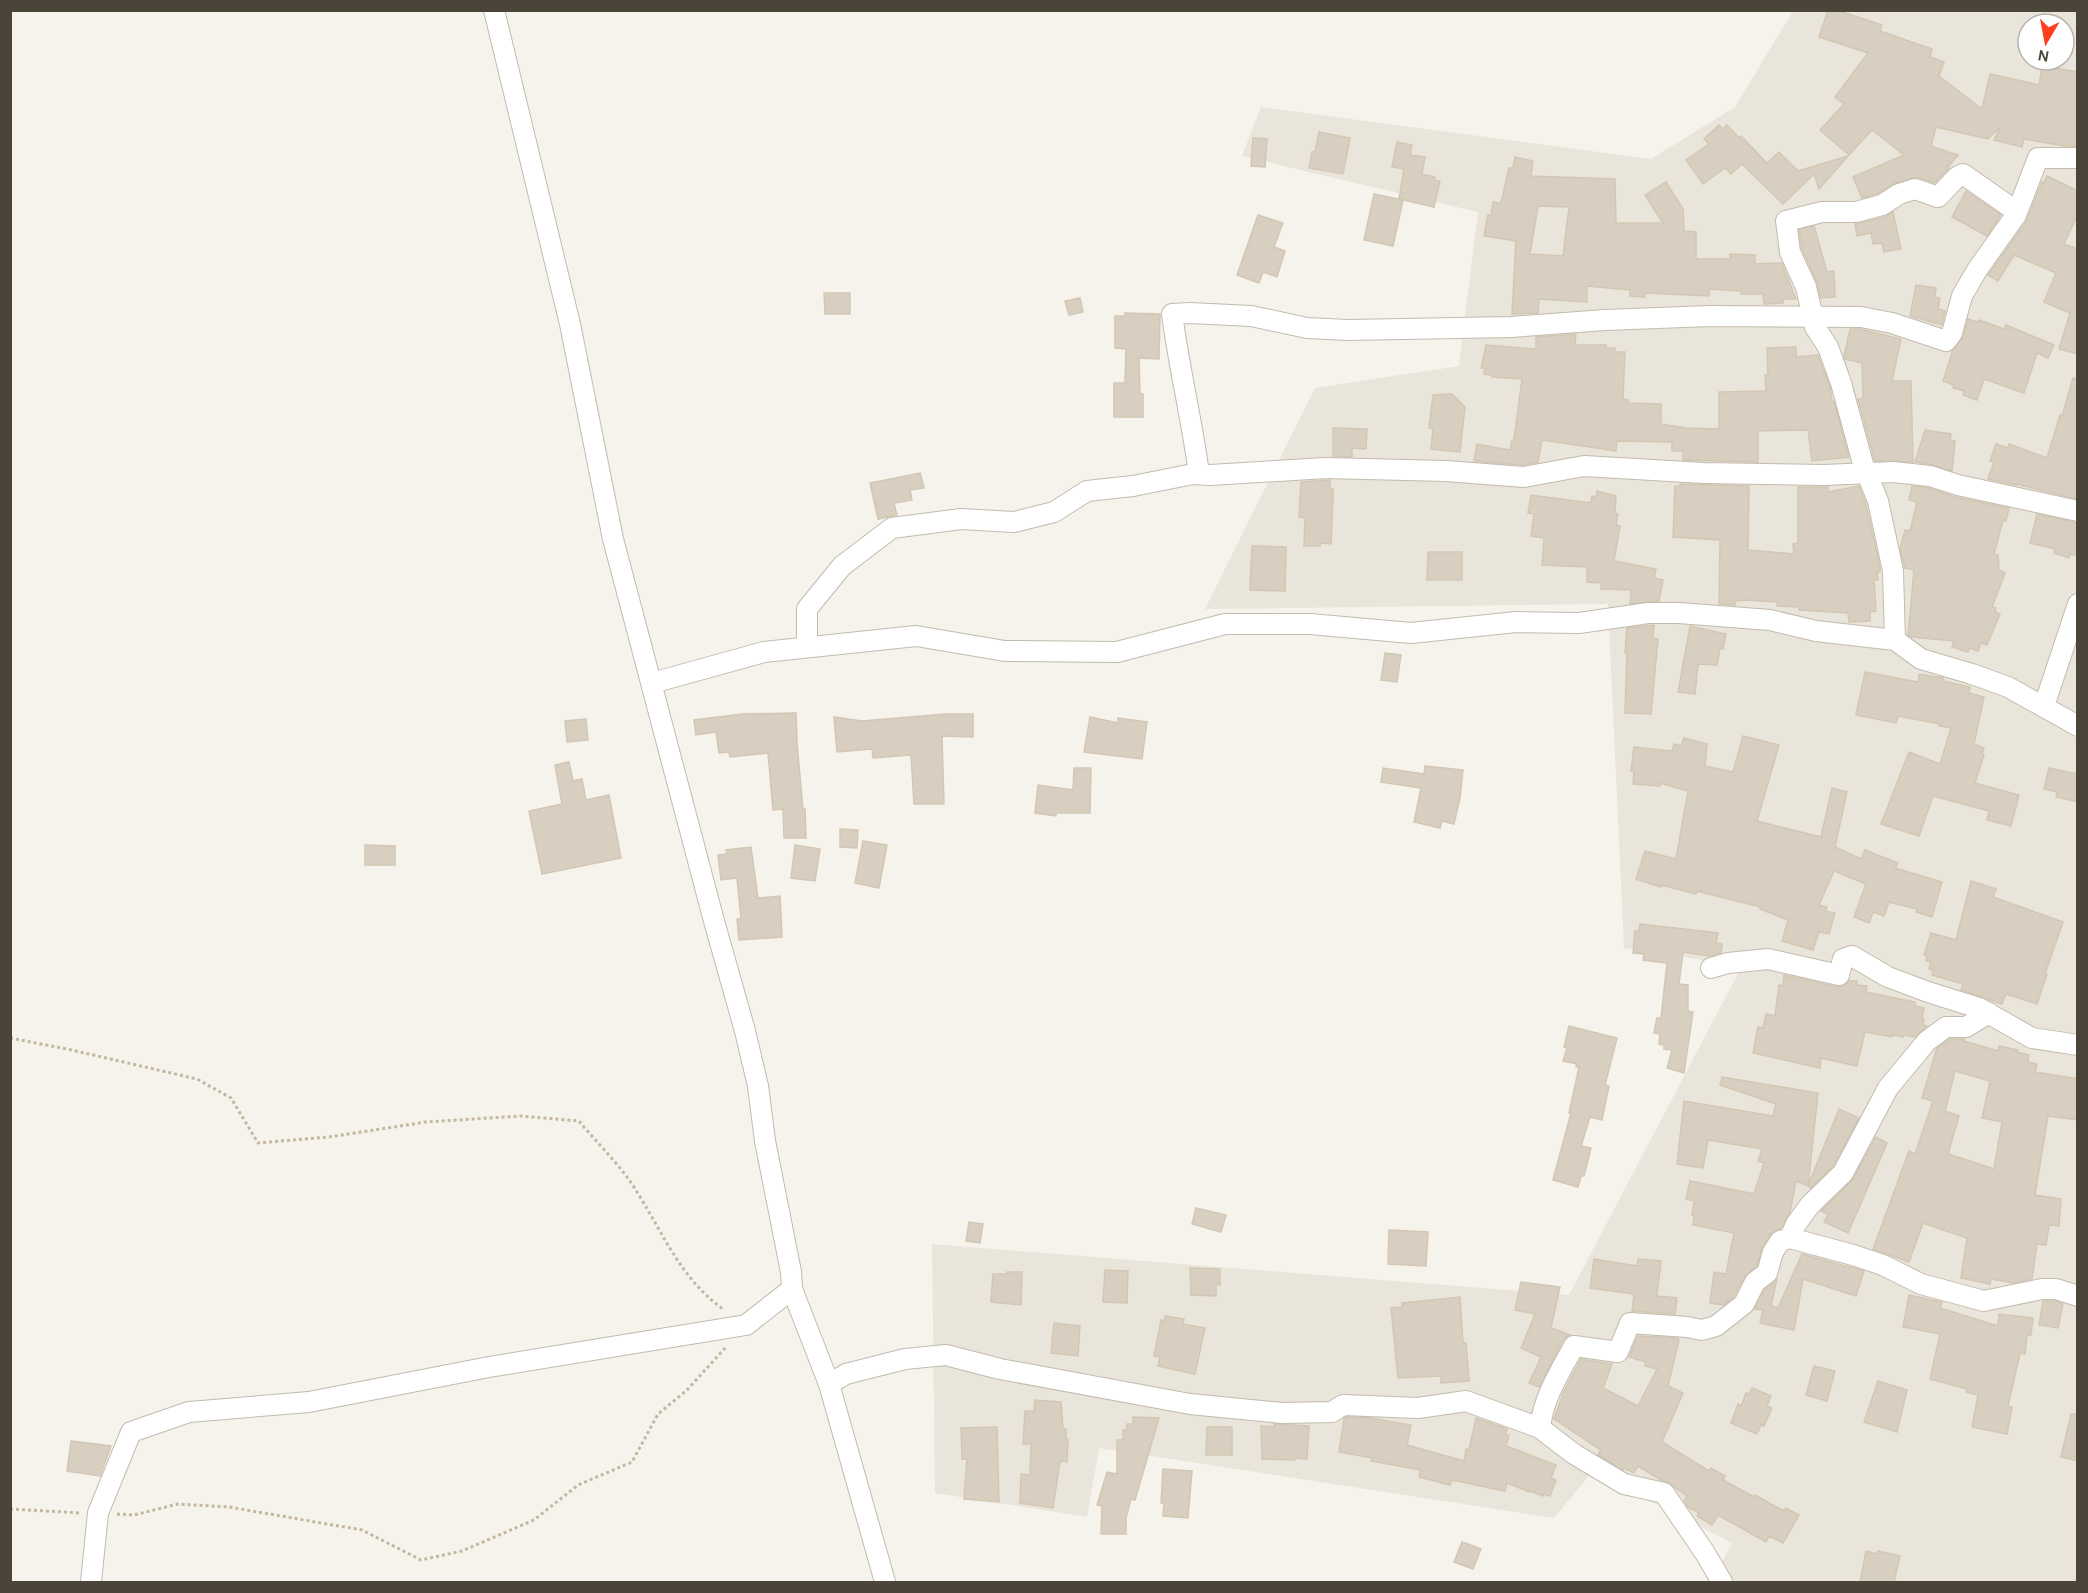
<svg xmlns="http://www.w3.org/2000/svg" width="2088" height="1593" font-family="Karla,sans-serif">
  <rect width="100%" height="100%" fill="#f6f3ec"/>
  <path fill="#eae5da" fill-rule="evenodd" d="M1793 11H2077V1582H1712L1732 1543 1593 1471 1554 1518 1099 1448 1087 1517 935 1493 932 1244 1569 1295 1742 966 1624 948 1608 604 1205 609 1315 388 1459 366 1478 212 1242 156 1261 107 1651 159 1735 107ZM2028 24H2064V60H2028Z"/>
  <g fill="#d8cfc1" stroke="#d3c7b4" stroke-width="1.5" fill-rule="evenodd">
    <path d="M1828 10H1836L1882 25 1880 31 1932 49 1930 57 1944 62 1939 76 1982 109 1990 74 2039 85 2042 66 2078 72V146H2065L2024 139 2022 147 1994 140 2001 126 1988 139 1936 127 1931 146 1958 155 1948 167 1949 168 1935 183 1919 178H1911L1893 184 1877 194 1862 198 1853 177 1904 155 1872 130 1849 155 1820 130 1844 104 1835 97 1868 53 1819 37Z"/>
    <path d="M1719 125 1723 129 1727 125 1739 138 1741 136 1767 163 1779 152 1798 171 1848 156 1819 189 1814 174 1783 204 1742 164 1731 174 1725 168 1703 184 1686 160 1709 144 1704 139Z"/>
    <path d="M1319 132 1350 138 1343 174 1309 168 1312 152H1315Z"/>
    <path d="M1253 138 1267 139 1265 167 1251 166Z"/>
    <path d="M1397 142 1412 145 1410 155 1425 157 1422 174 1435 177 1434 180 1440 181 1434 207 1399 199 1404 169 1392 167Z"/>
    <path d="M1515 157 1533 161 1531 176 1615 179 1616 223H1663L1645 195 1666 182 1683 209 1684 231 1696 232V259H1730V254L1755 255V264L1782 263 1796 299H1783V303L1764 304 1763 294H1741V291L1709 289V296L1645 293V297L1630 296V290L1587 286V302L1539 299 1538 313 1512 314 1516 241 1484 236 1488 215 1491 216 1493 202 1501 203 1509 168H1513ZM1538 206 1569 207 1563 256 1530 254Z"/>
    <path d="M2047 176 2078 191V214L2064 244 2078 249V354L2059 349 2070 313 2044 302 2056 273 2014 255 1998 281 1988 275 2026 222 2042 182 2044 183Z"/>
    <path d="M1966 191 2001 215 1987 236 1952 217Z"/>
    <path d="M1374 194 1403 200 1393 246 1364 240Z"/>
    <path d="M1893 212 1901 249 1884 252 1882 243 1873 244 1871 233 1857 236 1855 224 1885 217Z"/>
    <path d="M1258 215 1283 223 1274 247 1285 251 1277 277 1263 272 1259 283 1237 275Z"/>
    <path d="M1814 226 1827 272 1834 271 1835 297 1821 298 1817 282 1802 249 1799 230Z"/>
    <path d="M1916 285 1936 288 1935 297 1940 298 1938 309 1945 311 1942 325 1910 316Z"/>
    <path d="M824 293H850V314H825Z"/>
    <path d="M1080 298 1083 312 1069 315 1065 301Z"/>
    <path d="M1125 313 1160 314 1159 359 1139 358 1140 394H1143V417H1114V383H1125L1126 349 1115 348V316H1125Z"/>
    <path d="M1968 319 1978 322 1979 320 2004 329 2006 325 2054 345 2048 358 2037 353 2024 393 1984 379 1977 400 1963 395 1964 391 1953 388 1954 385 1943 381 1953 350 1963 337Z"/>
    <path d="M1850 329H1860L1901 339 1892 381H1911L1913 462 1875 461 1858 399 1863 398 1862 363 1845 359 1844 356Z"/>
    <path d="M1576 334 1575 345H1606V348H1615V352H1625L1623 399 1628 400V403L1661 404V424L1686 428 1719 429V392L1766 391 1765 375H1768L1767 348 1796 347V357L1818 355 1830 387 1832 402 1834 401 1849 457 1812 461 1808 430 1758 431V462L1683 460V451H1672V442L1617 441 1616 451 1542 440 1538 462 1523 465 1474 461 1477 444 1510 450 1512 441 1514 439 1522 379 1492 377V375L1484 374 1485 368H1481L1486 345 1536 349V337Z"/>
    <path d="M2073 378 2078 379V499L2016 484V485L1988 479 1994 462 1990 461 1996 444 2008 448 2009 444 2047 458 2060 415 2062 416Z"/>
    <path d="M1452 394 1465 407 1460 452 1431 449 1433 429 1429 428 1433 395Z"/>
    <path d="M1333 428 1367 429 1366 449 1352 448V457L1333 456Z"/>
    <path d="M1925 430 1951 434 1950 440 1955 441 1952 471 1933 465 1915 462Z"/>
    <path d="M920 473 924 488 910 490 912 500 894 503 897 515 878 519 870 483Z"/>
    <path d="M1330 480V489H1333V496L1331 544 1320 543V546H1304L1305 518 1299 517 1301 482Z"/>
    <path d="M1680 484 1749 486 1748 550 1794 554 1793 544 1798 543V487H1828V492L1859 486 1866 505 1880 566V572H1877L1878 580H1874L1876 611 1870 612V621L1849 622 1848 613 1799 610V607L1777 606V602L1746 600 1736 601 1735 605 1719 604 1720 540 1673 537 1675 486H1680Z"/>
    <path d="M1912 486 1928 488 1955 497 2009 508 2006 521 2003 520 1994 554 1998 555 1999 570 2005 573 1992 607 1996 608 1995 612 2000 614 1987 645 1981 643 1978 651 1969 648 1968 652 1952 647 1954 641 1911 637 1908 635 1914 570 1905 568 1900 549 1905 530 1910 531 1917 502 1909 500Z"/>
    <path d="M1597 491 1616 496 1615 513 1618 514 1616 525 1620 526 1614 561 1656 569 1654 578 1663 580 1659 601 1630 604 1631 590 1601 589V583L1587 582V567L1542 565 1544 538 1531 536 1534 514 1528 513 1531 495 1591 503 1592 496 1596 497Z"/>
    <path d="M2037 514 2078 523V556L2070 554 2069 558 2054 553 2055 549 2030 543Z"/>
    <path d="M1252 546 1286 547 1285 591 1250 590Z"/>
    <path d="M1428 552H1462V580H1427Z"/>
    <path d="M1654 625 1653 638 1658 639 1651 714 1625 713 1627 653H1625L1627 628Z"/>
    <path d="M1690 626 1726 634 1723 649 1720 648 1717 665 1698 664 1695 694 1678 692Z"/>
    <path d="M1385 653 1401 655 1397 682 1381 680Z"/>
    <path d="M1865 672 1918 682 1919 674 1943 678V681L1970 687 1969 693 1984 697 1974 744 1984 748 1982 754 1984 755 1975 783 2019 795 2011 826 1987 820 1989 811 1933 796 1919 836 1881 824 1909 752 1940 764 1951 728 1939 726 1940 724 1898 716 1896 723 1856 715Z"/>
    <path d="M796 713 797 743 803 809H805L806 838H784L783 809 773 810 768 753 730 757 729 752 719 753 716 732 696 735 694 720 743 714Z"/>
    <path d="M946 714H973V737L942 736 944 804H914L911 755 873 758 872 749 837 752 834 717 862 721Z"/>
    <path d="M1090 717 1118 723V718L1147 722 1142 759 1084 752Z"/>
    <path d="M586 719 588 740 567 742 565 721Z"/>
    <path d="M1743 736 1779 745 1757 821 1821 837 1832 788 1847 792 1835 847 1861 859 1865 850 1898 863 1895 868 1942 882 1932 917 1916 912 1917 909 1889 902 1884 916 1873 912 1869 923 1854 917 1866 884 1834 871 1819 905 1827 907 1825 911 1835 913 1829 934 1819 932 1813 950 1782 941 1788 920 1760 909V907L1697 891 1696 894 1662 885 1661 887 1636 879 1645 851 1676 859 1688 791 1660 783V786L1633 784 1634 772 1631 771 1634 747 1672 751 1674 744 1681 746 1684 738 1707 744 1705 766 1733 772Z"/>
    <path d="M569 762 573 781 582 779 586 800 609 795 621 858 542 874 529 811 562 804 555 765Z"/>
    <path d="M1425 766 1463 770 1460 798 1454 824 1442 821 1440 828 1414 822 1421 788 1381 782 1383 768 1424 774Z"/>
    <path d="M1074 768H1091L1090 813H1056V816L1035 813 1038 785 1073 790Z"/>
    <path d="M2049 768 2078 774V802L2056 797 2057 792 2044 789Z"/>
    <path d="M840 829 858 830 857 848 840 847Z"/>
    <path d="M863 841 887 845 879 888 855 883Z"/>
    <path d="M365 845 395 846V865H365Z"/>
    <path d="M795 845 820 849 815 881 791 878Z"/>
    <path d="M751 847 758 898 780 896 782 937 739 940 737 919H741L737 878 721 880 718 855 727 854 726 850Z"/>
    <path d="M1971 881 1996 889 1993 897 2063 922 2045 974H2047L2037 1004 2006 994 2002 1004 1961 990 1963 984 1932 975 1933 970 1929 969 1931 962 1926 961 1927 956 1924 955 1931 933 1956 940Z"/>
    <path d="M1640 924 1718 933 1716 943 1722 944 1721 953 1709 956 1683 952 1679 984 1688 985V1011L1693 1012 1684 1073 1667 1068 1672 1050 1664 1049V1045L1659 1044 1660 1034 1654 1033 1657 1018H1661L1667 963 1643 960 1644 954 1633 953 1635 931H1639Z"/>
    <path d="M1784 975 1837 987 1843 986 1849 981H1857V985L1867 986 1866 992 1915 1002V1006L1924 1008 1922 1019H1924L1923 1025 1927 1026 1915 1037 1903 1035V1037L1893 1035 1892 1037 1865 1032 1857 1066 1821 1058 1820 1068 1753 1053 1758 1027 1763 1028 1766 1014 1775 1016 1779 985 1783 986Z"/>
    <path d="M1569 1026 1617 1038 1605 1085 1609 1086 1602 1120 1590 1117 1581 1146 1591 1148 1584 1176H1581L1578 1187 1553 1180 1571 1113H1569L1579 1067H1576L1577 1064 1563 1061 1567 1048 1564 1047Z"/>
    <path d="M1950 1039H1964V1041L1998 1051 1999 1046 2018 1050 2017 1052 2029 1055 2028 1062 2037 1064 2035 1072 2078 1079V1120L2048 1116 2035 1195 2061 1199 2059 1226 2049 1225 2046 1245 2037 1244 2032 1279 2014 1283 1991 1279 1990 1284 1961 1278 1967 1238 1923 1223 1909 1262 1873 1249 1909 1151 1915 1154 1933 1101 1922 1098 1937 1048ZM1955 1071 1990 1081 1982 1118 2002 1122 1994 1169 1948 1154 1959 1116 1945 1111Z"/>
    <path d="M1722 1077 1818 1093 1808 1186 1796 1181 1790 1212 1781 1228 1770 1235 1762 1248 1757 1266 1745 1276 1734 1296 1724 1305 1710 1303 1714 1272 1726 1274 1734 1233 1693 1225 1694 1216 1692 1215 1694 1201 1686 1199 1690 1181 1754 1194 1764 1163 1758 1161 1762 1149 1708 1140 1703 1168 1677 1164 1684 1101 1773 1116 1776 1104 1720 1085Z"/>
    <path d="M1839 1109 1859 1118 1833 1166 1811 1188 1808 1186Z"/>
    <path d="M1876 1137 1887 1143 1848 1233 1824 1222 1828 1214 1821 1211 1853 1179Z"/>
    <path d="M1196 1208 1226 1215 1221 1232 1192 1224Z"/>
    <path d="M969 1222 983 1224 980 1243 966 1241Z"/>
    <path d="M1389 1230 1428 1232 1426 1266 1388 1264Z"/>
    <path d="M1802 1254 1864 1271 1856 1296 1803 1279 1794 1330 1760 1323 1763 1310 1755 1309 1764 1290 1777 1279 1771 1306 1778 1308Z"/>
    <path d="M1594 1259 1637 1266 1638 1259 1661 1261 1657 1296 1677 1298 1675 1314 1632 1311 1634 1294 1590 1288Z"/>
    <path d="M1190 1268 1220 1269V1285L1216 1284V1296L1191 1295Z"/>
    <path d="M1105 1270 1128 1271 1127 1303 1103 1302Z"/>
    <path d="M1007 1272H1022L1021 1305 991 1302 993 1274H1007Z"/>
    <path d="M1521 1282 1560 1287 1551 1328 1570 1335 1563 1340 1539 1387 1529 1383 1541 1357 1521 1348 1535 1314 1515 1310Z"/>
    <path d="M1909 1295 1942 1302 1940 1308 1998 1326 1999 1314 2033 1318 2031 1335H2027L2025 1354 2020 1353 2008 1406 2012 1407 2007 1434 1972 1427 1978 1395 1966 1392 1967 1389 1930 1379 1940 1334 1903 1327Z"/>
    <path d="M1460 1297 1463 1343H1466L1469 1381 1441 1383V1376L1398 1378 1391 1308 1402 1307V1303Z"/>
    <path d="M2043 1301H2054L2063 1304 2058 1328 2039 1325Z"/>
    <path d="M1165 1316 1184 1319 1183 1324 1205 1328 1195 1374 1158 1366 1160 1357 1154 1356 1161 1320 1164 1321Z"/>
    <path d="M1054 1323 1080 1326 1078 1356 1051 1353Z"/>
    <path d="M1638 1336 1678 1338 1679 1340 1668 1386 1683 1393 1662 1442 1709 1471 1711 1468 1725 1476 1723 1480 1754 1497 1755 1495 1784 1511 1786 1508 1799 1515 1783 1543 1769 1536 1766 1542 1718 1515 1712 1525 1697 1516 1699 1513 1688 1507 1684 1501 1687 1496 1667 1482 1661 1480 1638 1466 1634 1473 1624 1468 1623 1470 1598 1455 1601 1450 1554 1419 1564 1391 1581 1359 1612 1364 1603 1388 1638 1406 1657 1369 1645 1366 1646 1362 1629 1357Z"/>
    <path d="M1814 1366 1835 1371 1827 1401 1806 1395Z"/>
    <path d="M1878 1381 1907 1390 1897 1432 1864 1422Z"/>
    <path d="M1752 1388 1771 1396 1767 1406 1772 1408 1764 1426 1761 1425 1757 1434 1731 1423 1738 1404 1741 1406 1746 1393 1749 1394Z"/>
    <path d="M1035 1400 1061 1402 1063 1429H1066V1439H1068L1067 1462 1060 1461 1053 1508 1020 1503 1021 1474 1030 1475 1031 1444H1023L1025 1411H1034Z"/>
    <path d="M2071 1414H2078V1461L2061 1457Z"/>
    <path d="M1133 1417 1159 1418 1135 1500 1131 1499 1126 1518V1534H1101L1102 1506 1097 1505 1107 1472 1117 1474V1440H1123V1430H1127V1424H1133Z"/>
    <path d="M1346 1417 1371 1418 1411 1425 1407 1445 1464 1461 1466 1449 1469 1450 1476 1418 1507 1429 1505 1434 1509 1435 1506 1446 1556 1465 1551 1478 1556 1480 1550 1496 1544 1494 1543 1496 1530 1491 1529 1492 1507 1483 1505 1491 1452 1480 1450 1485 1419 1477 1421 1470 1371 1461 1372 1458 1339 1452 1344 1418Z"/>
    <path d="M1274 1424 1309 1426 1307 1459 1295 1458V1460L1262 1459 1261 1426 1274 1427Z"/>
    <path d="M997 1427 999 1502 964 1499 967 1459H962L961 1428Z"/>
    <path d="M1207 1427H1232V1455H1206Z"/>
    <path d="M71 1441 111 1446 100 1476 67 1471Z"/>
    <path d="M1163 1469 1192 1471 1188 1518 1163 1516 1164 1503H1161Z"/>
    <path d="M1462 1542 1481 1549 1473 1569 1454 1562Z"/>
    <path d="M1866 1551 1877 1554 1878 1551 1900 1556 1894 1582H1860Z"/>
  </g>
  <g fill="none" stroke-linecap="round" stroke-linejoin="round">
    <defs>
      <g id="minor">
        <path d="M494 10 570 324 613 539 714 921 745 1031 758 1086 765 1141 791 1272 792 1289 829 1384 885 1582"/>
        <path d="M1199 474C1192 420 1179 368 1172 314L1190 313 1251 316 1307 328 1348 330 1511 327 1605 320 1710 316 1861 317 1892 323 1946 341 1952 333 1962 296 1977 270 2016 215 2038 158H2078"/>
        <path d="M1895 640 1893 571 1878 501 1863 464 1841 383 1828 347 1815 327 1806 287 1790 252 1786 221 1822 212H1856L1882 205 1899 194 1915 189 1938 197 1957 177 1963 174 2013 209 2016 215"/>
        <path d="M807 647V609L842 566 892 528 961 519 1014 522 1054 512 1087 491 1133 486 1193 474 1210 475 1326 468 1446 471 1524 477 1584 466 1704 473 1824 475 1893 472 1930 476 1958 485 2078 511"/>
        <path d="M652 683 764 652 916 636 1005 651 1117 652 1225 624H1310L1411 633 1516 622 1579 623 1648 613H1679L1770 620 1816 631 1895 640 1921 659 1972 674 2008 687 2078 726"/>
        <path d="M2044 706 2078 604"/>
        <path d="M1711 968 1728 963 1768 959 1839 975 1843 959 1852 956 1888 977 1928 992 1979 1008 2032 1038 2078 1045"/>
        <path d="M1790 1238 1853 1255 1883 1265 1921 1284 1984 1301 2042 1289H2056L2078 1296"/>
        <path d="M829 1384 846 1374 905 1359 946 1355 1000 1369 1190 1404 1282 1413 1332 1412 1343 1405 1418 1408 1466 1401 1540 1428 1574 1454 1624 1484 1664 1493 1705 1553 1722 1582"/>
        <path d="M1540 1428C1543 1398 1560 1372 1574 1346L1618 1352 1630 1323 1687 1327 1702 1330 1716 1326 1744 1304 1755 1282 1767 1273 1773 1252 1780 1241 1790 1238 1796 1224 1810 1205 1843 1173 1888 1088 1927 1041 1946 1027H1966L1989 1013"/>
        <path d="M91 1582 98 1513 131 1432 189 1412 309 1402 489 1367 746 1325 792 1289"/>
      </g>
    </defs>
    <use href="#minor" stroke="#c2bbae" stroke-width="22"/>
    <g stroke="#c4b79f" stroke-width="3" stroke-dasharray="3 3" stroke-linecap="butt">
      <path d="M10 1038 67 1049 197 1079 231 1098 258 1143 329 1137 426 1122 521 1116 579 1121C597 1143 623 1168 637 1192 664 1235 681 1279 723 1309"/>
      <path d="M10 1509 81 1513"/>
      <path d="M117 1514 134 1515 178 1504 229 1507 362 1530 421 1560 462 1551 534 1520 578 1485 632 1462 658 1414 687 1390 726 1347"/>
    </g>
    <use href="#minor" stroke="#fff" stroke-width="20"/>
  </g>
  <rect width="2088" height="1593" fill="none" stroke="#4b4439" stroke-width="24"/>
  <g transform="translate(2046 42) rotate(190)"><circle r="28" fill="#ffffff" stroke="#b7b4b0" stroke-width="1.5"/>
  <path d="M0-4.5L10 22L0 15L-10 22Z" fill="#fc3f1d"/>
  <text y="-9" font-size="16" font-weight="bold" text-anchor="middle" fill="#4b4439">N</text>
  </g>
</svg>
